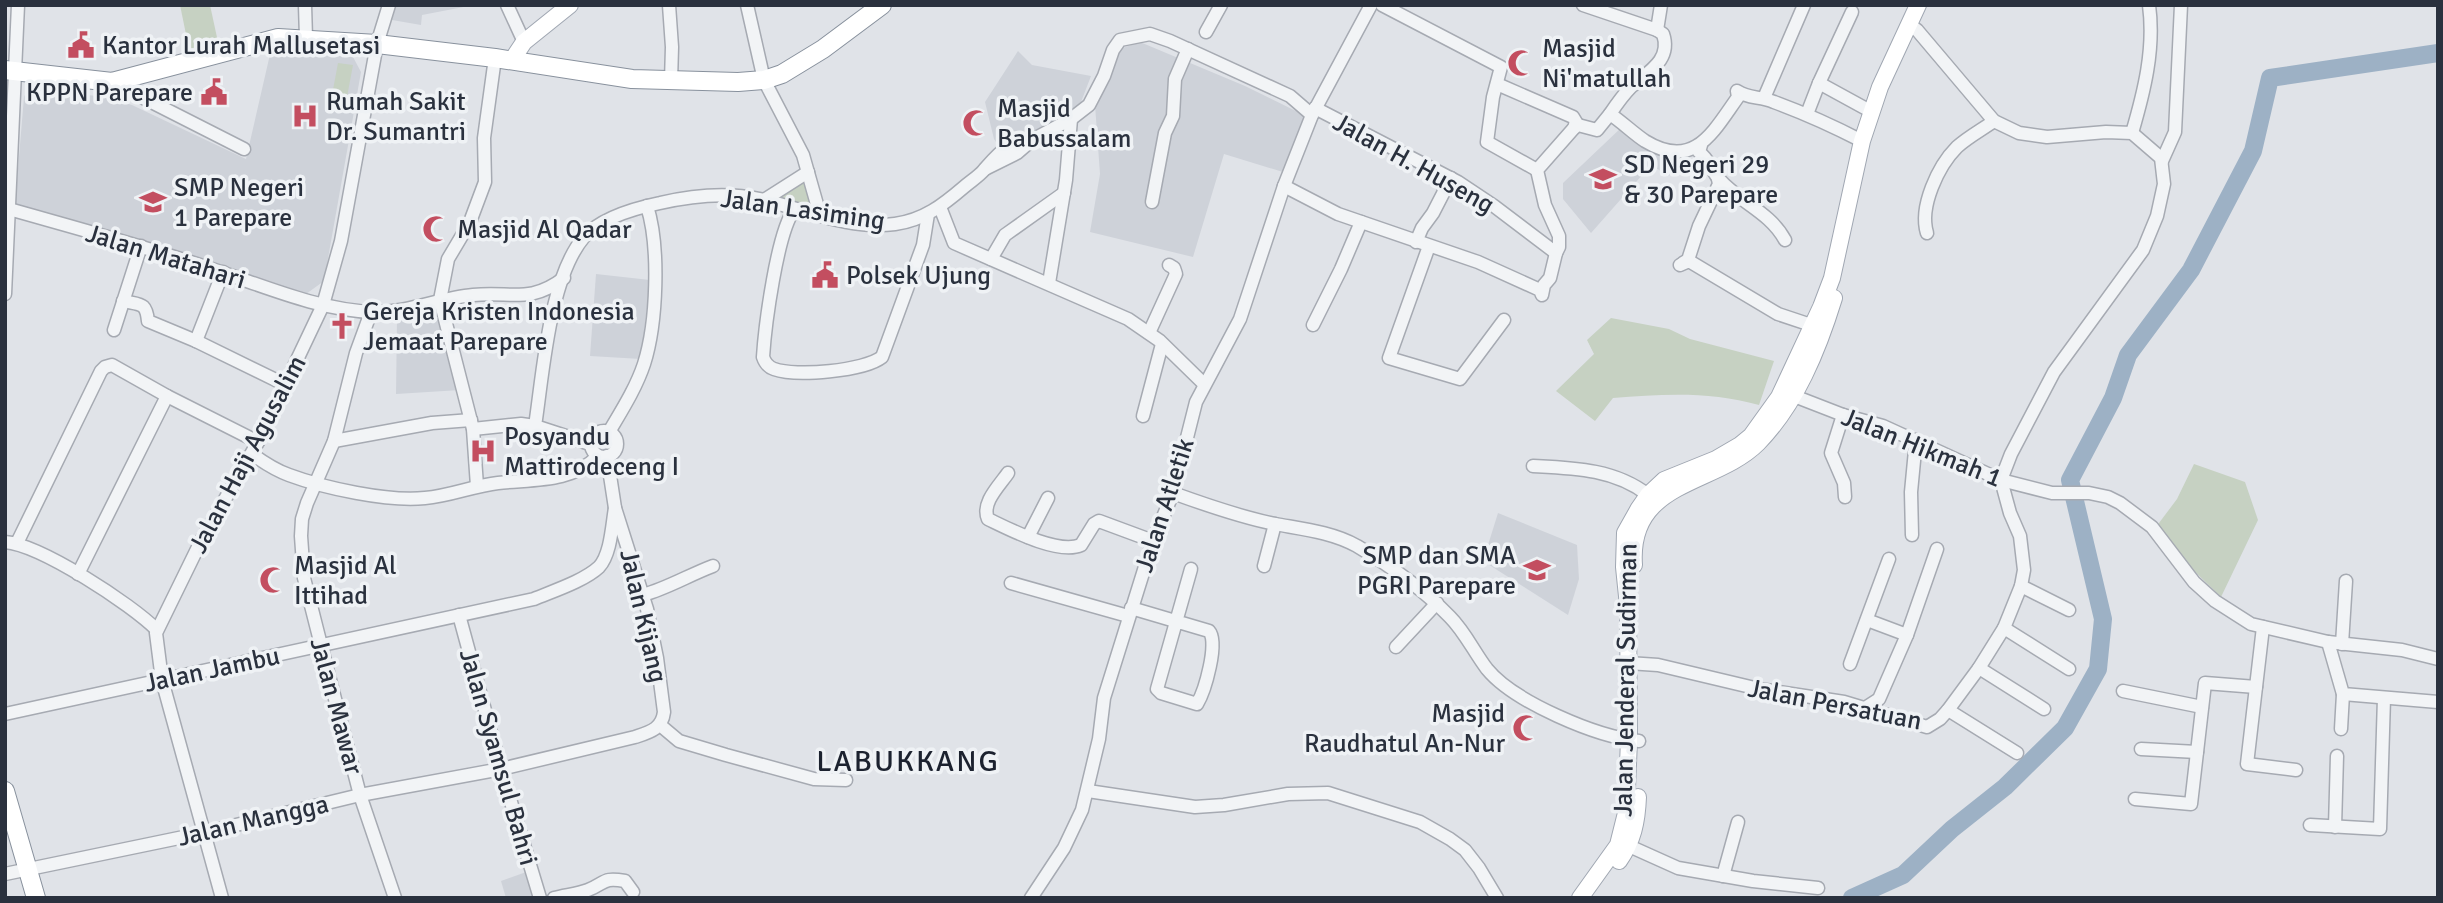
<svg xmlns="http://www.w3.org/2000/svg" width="2443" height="903" font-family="Signika,sans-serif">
  <rect width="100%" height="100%" fill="#e0e3e8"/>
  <g fill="#ced2d9">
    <path d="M396 5H474L422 15 421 25 392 20Z"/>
    <path d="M1140 42 1245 86 1306 116 1283 172 1224 154 1193 257 1090 232 1100 174 1095 105 1117 50Z"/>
    <path d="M271 50 353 57 361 72 324 281 306 294 15 205 24 97 28 88 105 97 132 105 246 159Z"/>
    <path d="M1018 51 1032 65 1091 76 1081 102 1070 113 1000 148 994 139 985 102Z"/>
    <path d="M1622 127 1680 153 1669 176 1651 165 1591 233 1563 199V183Z"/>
    <path d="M596 274 650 280 641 359 590 356Z"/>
    <path d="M442 312 460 390 396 394 397 318Z"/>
    <path d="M1498 513 1577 545 1579 579 1568 615 1483 561Z"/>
    <path d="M529 871 537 894 525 898H506L501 881Z"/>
  </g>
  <g fill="#c6d1c2">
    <path d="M180 5H210L218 42 189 49Z"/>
    <path d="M338 63 353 65 347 97 332 95Z"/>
    <path d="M807 178 812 199 807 208 772 199Z"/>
    <path d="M1611 318 1669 329 1690 339 1774 361 1759 405C1711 391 1662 394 1613 398L1595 421 1556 391 1594 354 1587 340Z"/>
    <path d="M2194 464 2245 482 2258 520 2221 597 2184 561 2156 527 2177 499Z"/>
  </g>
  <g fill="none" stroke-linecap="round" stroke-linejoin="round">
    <path stroke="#9db1c5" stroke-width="18" d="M1852 898 1903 875 1952 829 2005 787 2065 728 2098 669 2103 619 2070 480 2113 398 2128 355 2191 270 2253 151 2270 78 2438 53"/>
    <defs>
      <g id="minor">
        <path d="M305 5 306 38"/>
        <path d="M507 5 524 42"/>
        <path d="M669 5 672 47 671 81"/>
        <path d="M747 5 764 80 803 155 820 215"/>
        <path d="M1382 5 1501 67 1493 97 1487 142 1537 170"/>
        <path d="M1583 5 1657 30 1661 5"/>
        <path d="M1206 32 1221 5"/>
        <path d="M112 82 244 149"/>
        <path d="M1819 83 1852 12"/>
        <path d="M1764 98 1804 5"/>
        <path d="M1315 108 1458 182 1494 206 1556 253 1559 247V236L1545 205 1537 170 1574 128 1576 122 1573 117 1497 84"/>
        <path d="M1610 114C1616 105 1623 95 1631 87 1648 72 1672 60 1663 34L1657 30"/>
        <path d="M1807 114 1819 83 1872 112"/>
        <path d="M1574 128 1578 125 1597 130 1610 114C1622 122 1633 133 1645 141 1694 171 1713 132 1738 97L1737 91C1749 99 1760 96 1774 102 1804 113 1833 126 1862 141"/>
        <path d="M2132 133C2144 92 2155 49 2149 5"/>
        <path d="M1701 145 1699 152C1710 160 1711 170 1719 179 1739 202 1770 212 1785 240"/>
        <path d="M2162 161 2175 132 2181 5"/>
        <path d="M985 169 1017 153 1032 140 1071 119 1089 105 1104 76 1113 50 1120 40 1150 34 1170 41 1290 96 1312 115"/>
        <path d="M1284 186 1338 214 1478 262 1540 290 1542 295 1544 285 1550 278 1556 253"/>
        <path d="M764 200 808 172"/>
        <path d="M1152 202 1165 133 1173 116 1175 79 1188 49"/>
        <path d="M940 207 954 243 1128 319 1160 341 1204 384"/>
        <path d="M9 209C76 228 143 246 209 268 262 285 317 310 373 312 408 313 439 298 473 295 511 291 530 304 564 278"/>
        <path d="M794 210C777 233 765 326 763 357 765 363 768 367 774 369 796 377 864 371 882 357L923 245 928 214"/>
        <path d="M1927 233C1919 207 1938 166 1957 147 1968 137 1983 129 1994 121"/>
        <path d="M1416 242 1422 228 1433 213 1451 178"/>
        <path d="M1429 246 1389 358 1460 379 1504 320"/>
        <path d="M991 259 1005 235 1064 193"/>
        <path d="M1683 263 1688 260 1699 226 1719 184 1718 179"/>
        <path d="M1680 265 1689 261 1778 314 1820 328"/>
        <path d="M223 272 196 341 286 385"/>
        <path d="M1049 283 1066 180 1071 119"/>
        <path d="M5 294 18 5"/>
        <path d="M123 301C141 305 146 302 148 321L196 341"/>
        <path d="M371 312 356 353 334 441 307 503 302 519 301 536 304 578 321 645 360 795 395 898"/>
        <path d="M1313 325 1341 269 1361 222"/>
        <path d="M114 330 141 246"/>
        <path d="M1149 333 1176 274 1174 268 1169 265"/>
        <path d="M1794 396 1843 415 1883 426 2001 480 2052 493H2089L2108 497 2120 503 2152 527 2194 582 2215 601 2251 624 2328 642 2402 650 2438 659"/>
        <path d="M1843 415 1831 453 1844 483 1845 497"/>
        <path d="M1143 416 1162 344"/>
        <path d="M473 429 521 424 535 426"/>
        <circle cx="604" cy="444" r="13"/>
        <path d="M609 432C622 410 636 388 644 364 657 323 660 247 647 206"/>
        <path d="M334 441 432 423 471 420"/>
        <path d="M590 444 535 426C543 374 549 278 584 237 601 218 636 208 660 203 694 195 727 192 760 199 804 209 849 230 895 224 924 220 943 205 964 187 971 181 979 176 984 170 1000 152 1006 143 1032 140"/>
        <path d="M252 454C263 462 275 470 289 475 324 488 388 502 425 498 450 496 473 486 498 483 534 479 571 483 598 456"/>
        <path d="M1533 466C1573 468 1615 469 1648 495"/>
        <path d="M1008 473C999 486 981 503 988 519 1009 529 1058 555 1081 545L1094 524 1099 521 1153 541"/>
        <path d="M477 486 473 429 440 300 448 259 470 222 485 182 484 138 495 58"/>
        <path d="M1173 493C1206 505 1240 517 1275 524 1302 529 1332 532 1357 546 1389 565 1424 590 1450 617 1465 632 1474 652 1487 669 1514 702 1597 737 1639 741"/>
        <path d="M1912 535 1911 492 1916 440"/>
        <path d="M1028 537 1048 498"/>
        <path d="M5 542C41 545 131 604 157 630"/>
        <path d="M17 543 101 371 105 367 112 365 167 396 258 442"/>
        <path d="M1264 566 1275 524"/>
        <path d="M78 574 167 396"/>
        <path d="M1011 583 1128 616"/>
        <path d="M2021 586 2069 610"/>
        <path d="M643 595C668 588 689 575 713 566"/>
        <path d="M1131 608 1209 631C1219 642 1205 691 1197 704L1161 693 1157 689 1191 569"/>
        <path d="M459 615 501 769 540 898"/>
        <path d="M1867 620 1907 635"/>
        <path d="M2263 627 2247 764 2296 770"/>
        <path d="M2004 628 2069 669"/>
        <path d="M2328 642 2343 694 2438 702"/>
        <path d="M2342 644 2346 581"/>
        <path d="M1396 647 1437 603"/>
        <path d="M1628 663 1658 665 1759 689 1844 702 1927 727 1940 719 1948 710 1979 668 2004 628 2021 586 2024 570 2020 536 2010 513 2001 480 2011 454 2054 372 2143 250 2157 216 2164 184 2161 158 2132 133 2106 132 2047 137 2019 133 1994 121 1917 30 1909 24"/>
        <path d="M1850 664 1889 559"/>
        <path d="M1979 668 2044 709"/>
        <path d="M2123 691 2202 707"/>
        <path d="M1865 708 1879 699 1907 635 1937 549"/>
        <path d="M1948 710 2017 753"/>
        <path d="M5 714 534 599C553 591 584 581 599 567 611 554 612 525 615 508"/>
        <path d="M660 725 679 741 726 755 814 779 846 780"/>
        <path d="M2341 729 2343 694"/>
        <path d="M2141 749 2197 752"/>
        <path d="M1088 791 1195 807 1224 805 1288 794 1328 793 1420 822 1450 839 1465 850 1479 868 1497 898"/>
        <path d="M2135 799 2191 804 2205 683 2256 687"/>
        <path d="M2310 825 2380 829 2384 698"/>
        <path d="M2335 827 2337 756"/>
        <path d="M1629 846 1678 868 1753 881 1818 888"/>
        <path d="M5 874 203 833 360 795 501 769 635 737C650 732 662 729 664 712L657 658 647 609 615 508 607 456"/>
        <path d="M1723 876 1738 822"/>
        <path d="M222 898 162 680 156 633 202 539 258 442 323 305 341 241 377 44 389 5"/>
        <path d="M554 898C565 895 578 894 588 890 606 883 602 877 625 881L633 892"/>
        <path d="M1031 898 1064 848 1082 810 1099 739 1104 698 1153 541 1173 493 1196 402 1240 319 1284 186 1312 115 1371 5"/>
      </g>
      <g id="major">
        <path d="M512 60 524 42 570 5"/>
        <path d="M1634 565C1628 480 1715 486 1758 443 1796 404 1818 350 1834 298"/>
        <path d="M1619 861C1633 841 1637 822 1638 797"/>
        <path d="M1580 898 1618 845 1626 813 1629 740 1628 606 1624 567 1625 533 1639 508 1648 495 1664 480 1716 459 1740 445 1751 436 1779 397 1821 307 1832 278 1862 141 1880 87 1918 5"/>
      </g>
      <g id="highway">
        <path d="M5 70 112 82 278 38 377 44 495 58 632 79 738 82 764 80 782 74 823 49 882 5"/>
        <path d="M5 791 36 898"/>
      </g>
    </defs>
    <use href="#minor" stroke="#a6aab2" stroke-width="15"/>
    <use href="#major" stroke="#a0a7b2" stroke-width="18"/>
    <use href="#highway" stroke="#88919d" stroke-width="20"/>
    <use href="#minor" stroke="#f2f4f6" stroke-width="12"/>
    <use href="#major" stroke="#fff" stroke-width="16"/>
    <use href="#highway" stroke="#fff" stroke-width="18"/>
  </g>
  <defs>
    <symbol id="civic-bare" viewBox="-9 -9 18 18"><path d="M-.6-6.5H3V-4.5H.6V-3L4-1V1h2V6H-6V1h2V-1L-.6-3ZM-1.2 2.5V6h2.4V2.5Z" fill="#c34e60" stroke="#eff2f5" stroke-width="2.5" paint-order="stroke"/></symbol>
    <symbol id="mosque-bare" viewBox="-9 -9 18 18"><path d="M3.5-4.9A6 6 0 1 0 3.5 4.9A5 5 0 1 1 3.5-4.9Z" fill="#c34e60" stroke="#eff2f5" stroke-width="2.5" paint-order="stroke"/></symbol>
    <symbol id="hospital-bare" viewBox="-9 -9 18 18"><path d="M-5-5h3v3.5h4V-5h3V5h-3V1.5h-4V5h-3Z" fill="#c34e60" stroke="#eff2f5" stroke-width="2.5" paint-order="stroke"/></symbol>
    <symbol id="school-bare" viewBox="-9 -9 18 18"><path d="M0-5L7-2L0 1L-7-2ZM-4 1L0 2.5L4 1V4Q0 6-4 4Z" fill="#c34e60" stroke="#eff2f5" stroke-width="2.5" paint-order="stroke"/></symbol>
    <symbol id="church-bare" viewBox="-9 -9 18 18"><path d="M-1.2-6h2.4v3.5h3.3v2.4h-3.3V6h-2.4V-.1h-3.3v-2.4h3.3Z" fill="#c34e60" stroke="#eff2f5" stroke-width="2.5" paint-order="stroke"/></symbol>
  </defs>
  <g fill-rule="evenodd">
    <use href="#civic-bare" x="62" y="26" width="38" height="38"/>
    <use href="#mosque-bare" x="1502" y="44" width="38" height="38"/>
    <use href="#civic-bare" x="195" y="73" width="38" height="38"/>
    <use href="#hospital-bare" x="286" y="97" width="38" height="38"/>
    <use href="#mosque-bare" x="957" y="104" width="38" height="38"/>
    <use href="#school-bare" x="1584" y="160" width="38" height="38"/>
    <use href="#school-bare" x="134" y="183" width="38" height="38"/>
    <use href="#mosque-bare" x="417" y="210" width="38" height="38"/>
    <use href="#civic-bare" x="806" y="256" width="38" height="38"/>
    <use href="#church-bare" x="323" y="307" width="38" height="38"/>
    <use href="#hospital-bare" x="464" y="432" width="38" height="38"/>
    <use href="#school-bare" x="1518" y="551" width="38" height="38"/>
    <use href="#mosque-bare" x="254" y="561" width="38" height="38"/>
    <use href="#mosque-bare" x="1507" y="709" width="38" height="38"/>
  </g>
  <g text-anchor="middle" stroke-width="7" stroke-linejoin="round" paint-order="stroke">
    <g font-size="26" fill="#2a313e" stroke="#eff2f5" text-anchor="start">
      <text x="102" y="54">Kantor Lurah Mallusetasi</text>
      <text x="1542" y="57">Masjid<tspan x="1542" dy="30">Ni'matullah</tspan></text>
      <text x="193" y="101" text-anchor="end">KPPN Parepare</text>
      <text x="326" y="110">Rumah Sakit<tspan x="326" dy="30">Dr. Sumantri</tspan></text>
      <text x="997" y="117">Masjid<tspan x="997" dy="30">Babussalam</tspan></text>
      <text x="1624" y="173">SD Negeri 29<tspan x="1624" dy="30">&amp; 30 Parepare</tspan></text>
      <text x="174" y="196">SMP Negeri<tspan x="174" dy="30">1 Parepare</tspan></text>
      <text x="457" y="238">Masjid Al Qadar</text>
      <text x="846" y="284">Polsek Ujung</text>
      <text x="363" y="320">Gereja Kristen Indonesia<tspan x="363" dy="30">Jemaat Parepare</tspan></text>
      <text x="504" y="445">Posyandu<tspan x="504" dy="30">Mattirodeceng I</tspan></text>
      <text x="1516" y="564" text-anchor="end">SMP dan SMA<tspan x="1516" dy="30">PGRI Parepare</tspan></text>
      <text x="294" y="574">Masjid Al<tspan x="294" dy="30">Ittihad</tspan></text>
      <text x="1505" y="722" text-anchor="end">Masjid<tspan x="1505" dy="30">Raudhatul An-Nur</tspan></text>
    </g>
    <g font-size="26" fill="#2a313e" stroke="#eff2f5">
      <text transform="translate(1414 163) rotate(29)" y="9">Jalan H. Huseng</text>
      <text transform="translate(803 209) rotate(8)" y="9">Jalan Lasiming</text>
      <text transform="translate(166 256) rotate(17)" y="9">Jalan Matahari</text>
      <text transform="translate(1922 447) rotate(22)" y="9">Jalan Hikmah 1</text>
      <text transform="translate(247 454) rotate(-62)" y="9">Jalan Haji Agusalim</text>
      <text transform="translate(1164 505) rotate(-72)" y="9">Jalan Atletik</text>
      <text transform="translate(644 616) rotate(77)" y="9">Jalan Kijang</text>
      <text transform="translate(212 669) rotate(-12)" y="9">Jalan Jambu</text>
      <text transform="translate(1625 680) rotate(-89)" y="9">Jalan Jenderal Sudirman</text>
      <text transform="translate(1835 704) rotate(11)" y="9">Jalan Persatuan</text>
      <text transform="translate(337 706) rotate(75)" y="9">Jalan Mawar</text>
      <text transform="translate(499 757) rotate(74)" y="9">Jalan Syamsul Bahri</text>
      <text transform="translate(253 820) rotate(-13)" y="9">Jalan Mangga</text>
    </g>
    <g font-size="30" letter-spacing="2" fill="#1c222f" stroke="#eff2f5">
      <text x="908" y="771">LABUKKANG</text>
    </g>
  </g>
  <rect width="2443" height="903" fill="none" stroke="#2a313e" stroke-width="14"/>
</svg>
